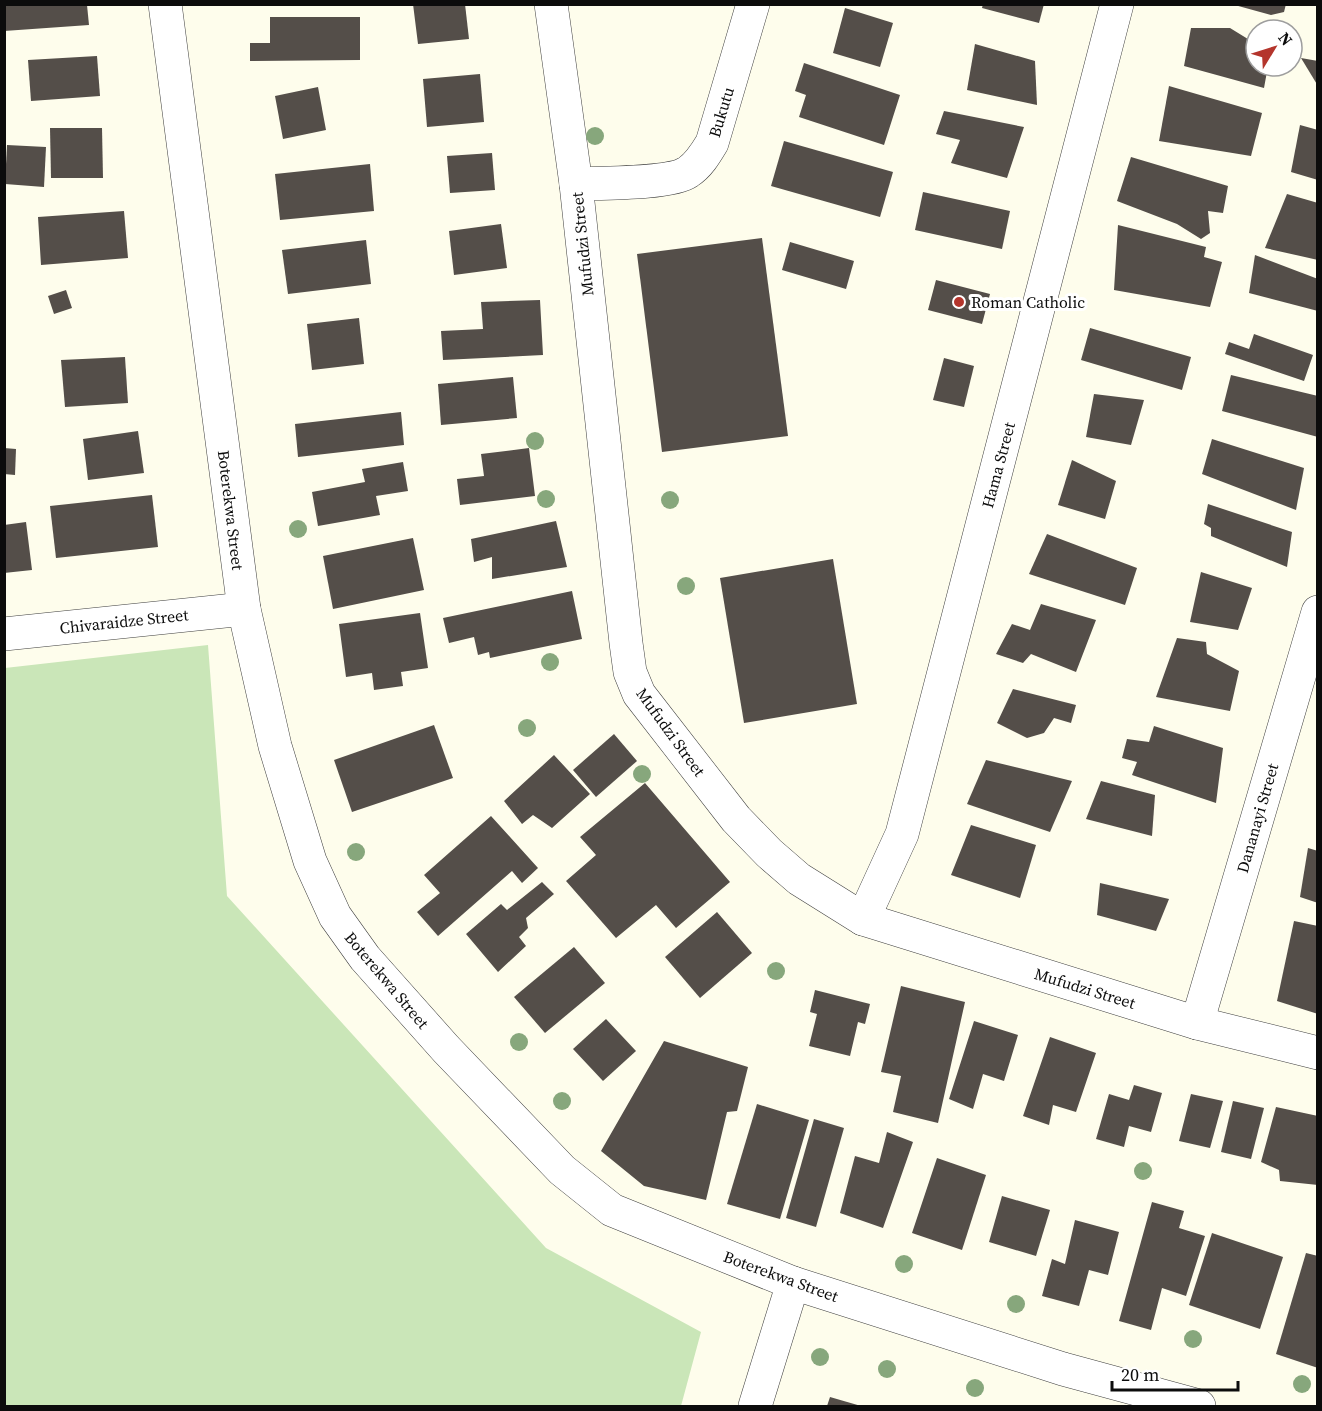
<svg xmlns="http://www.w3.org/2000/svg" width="1322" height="1411" font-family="'Source Serif 4',serif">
  <rect width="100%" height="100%" fill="#fefdec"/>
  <path fill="#cae6b8" d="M208 645 227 896 546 1248 701 1332 681 1406H5V668Z"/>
  <g fill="#544e49">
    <path d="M413 4H465L469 39 418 44Z"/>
    <path d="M983 4H1044L1039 23 982 8Z"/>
    <path d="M1231 4H1286L1284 12 1271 15Z"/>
    <path d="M4 5H87L89 25 4 31Z"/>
    <path d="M845 8 893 23 880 67 833 53Z"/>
    <path d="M270 17H360V60L250 61V43H270Z"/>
    <path d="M1191 28H1230L1256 44V66H1268L1264 88 1184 66Z"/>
    <path d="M975 44 1035 61 1037 105 967 90Z"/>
    <path d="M97 56 100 96 31 101 28 60Z"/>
    <path d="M1301 58 1318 61V86Z"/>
    <path d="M804 63 900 95 884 145 799 117 806 95 795 91Z"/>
    <path d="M480 74 484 122 427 127 423 79Z"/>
    <path d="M1169 86 1262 113 1251 156 1159 141Z"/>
    <path d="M318 87 326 130 283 139 275 96Z"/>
    <path d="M944 111 1024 127 1007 178 951 163 960 140 936 134Z"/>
    <path d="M1300 125 1318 130V180L1291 172Z"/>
    <path d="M50 128H102L103 178H51Z"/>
    <path d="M784 141 893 172 880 217 771 186Z"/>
    <path d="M7 145 46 147 44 187 5 184Z"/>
    <path d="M492 153 495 190 450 193 447 156Z"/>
    <path d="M1131 157 1228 186 1223 213 1208 211 1210 233 1201 239 1177 224 1117 201Z"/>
    <path d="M370 164 374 211 280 220 275 174Z"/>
    <path d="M923 192 1010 211 1002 249 915 230Z"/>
    <path d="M1287 194 1318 203V260L1265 248Z"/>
    <path d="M124 211 128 258 41 265 38 217Z"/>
    <path d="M501 224 507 268 454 275 449 231Z"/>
    <path d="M1118 225 1206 247 1204 257 1222 262 1210 307 1114 290Z"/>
    <path d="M762 238 788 436 662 452 637 254Z"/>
    <path d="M366 240 371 284 288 294 282 250Z"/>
    <path d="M790 242 854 261 846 289 782 270Z"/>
    <path d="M1255 255 1318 279V311L1249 293Z"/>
    <path d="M936 280 990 294 982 324 928 310Z"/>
    <path d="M66 290 72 308 54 314 48 296Z"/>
    <path d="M540 300 543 355 443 360 441 331 483 329 481 302Z"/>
    <path d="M359 318 364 364 312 370 307 324Z"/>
    <path d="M1090 328 1191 357 1182 390 1081 360Z"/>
    <path d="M1254 334 1313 355 1304 381 1225 354 1229 342 1249 349Z"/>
    <path d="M125 357 128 403 65 407 61 360Z"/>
    <path d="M944 358 974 366 964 407 933 400Z"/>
    <path d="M1231 375 1318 396V437L1222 411Z"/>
    <path d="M513 377 517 418 441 425 438 384Z"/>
    <path d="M1094 394 1144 400 1131 445 1086 437Z"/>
    <path d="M401 412 404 445 298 457 295 424Z"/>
    <path d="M138 431 144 473 88 480 83 439Z"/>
    <path d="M1212 439 1304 468 1296 510 1202 474Z"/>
    <path d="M4 448 16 449 15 475 4 474Z"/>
    <path d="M529 448 535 496 460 505 457 479 484 476 481 454Z"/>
    <path d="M1072 460 1116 481 1105 519 1058 505Z"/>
    <path d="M403 462 408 491 376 496 380 515 318 526 312 492 365 482 362 469Z"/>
    <path d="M152 495 158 547 56 558 50 506Z"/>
    <path d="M1208 504 1292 532 1287 567 1211 536V528L1204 524Z"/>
    <path d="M556 521 567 567 492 579V557L474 562 471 539Z"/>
    <path d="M26 522 32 570 4 573V525Z"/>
    <path d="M1047 534 1137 568 1125 605 1029 574Z"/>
    <path d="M413 538 424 590 333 609 323 556Z"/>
    <path d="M833 559 857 704 744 723 720 578Z"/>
    <path d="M1201 572 1252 588 1238 630 1190 622Z"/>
    <path d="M572 591 582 639 490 658 489 652 478 655 474 637 449 643 443 618Z"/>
    <path d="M1041 604 1096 620 1076 672 1031 654 1023 663 996 654 1012 624 1030 630Z"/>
    <path d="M420 613 428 668 401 672 403 686 374 690 372 673 346 677 339 624Z"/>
    <path d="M1177 638 1206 642 1207 654 1239 671 1230 711 1156 697Z"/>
    <path d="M1013 689 1076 705 1071 723 1054 718 1044 733 1027 738 997 723Z"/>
    <path d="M434 725 453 778 352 812 334 760Z"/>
    <path d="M1154 726 1223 748 1216 803 1132 775 1137 762 1122 758 1127 739 1149 742Z"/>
    <path d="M614 734 637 761 596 797 573 770Z"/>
    <path d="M554 755 590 794 552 828 533 815 522 824 504 801Z"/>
    <path d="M986 760 1072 781 1050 832 967 804Z"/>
    <path d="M1101 781 1155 795 1152 836 1086 819Z"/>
    <path d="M645 783 730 882 676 928 656 905 616 938 566 881 596 855 580 837Z"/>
    <path d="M491 816 538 868 522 883 512 871 438 936 417 912 440 893 424 875Z"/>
    <path d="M971 825 1036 845 1020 898 951 875Z"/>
    <path d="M1308 848 1318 851V903L1300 897Z"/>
    <path d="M542 882 554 894 526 918 528 928 519 937 526 946 498 972 466 934 501 904 507 910Z"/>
    <path d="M1100 883 1169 899 1156 931 1097 915Z"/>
    <path d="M717 912 752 953 700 998 665 957Z"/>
    <path d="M1294 921 1318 926V1014L1277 1001Z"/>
    <path d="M574 947 605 983 545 1033 514 997Z"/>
    <path d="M901 986 965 1002 938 1123 893 1112 901 1076 881 1072Z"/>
    <path d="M815 990 870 1004 865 1024 858 1022 850 1056 809 1046 817 1014 810 1012Z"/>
    <path d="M606 1019 636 1051 603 1081 573 1049Z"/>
    <path d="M974 1021 1018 1035 1004 1081 983 1074 973 1109 949 1099Z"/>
    <path d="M1050 1037 1096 1053 1076 1112 1053 1105 1049 1125 1023 1116Z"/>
    <path d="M664 1041 748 1067 737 1111 727 1112 706 1200 644 1186 601 1151Z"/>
    <path d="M1134 1085 1162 1093 1151 1132 1129 1126 1124 1147 1096 1139 1109 1094 1129 1100Z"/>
    <path d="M1191 1094 1223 1101 1210 1148 1179 1141Z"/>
    <path d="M1233 1101 1264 1108 1251 1159 1221 1152Z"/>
    <path d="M757 1104 809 1120 780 1219 727 1204Z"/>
    <path d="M1276 1107 1318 1116V1185L1280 1181 1279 1170 1261 1162Z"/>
    <path d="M814 1119 844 1128 816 1227 786 1218Z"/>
    <path d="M887 1132 913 1142 883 1228 840 1213 855 1156 879 1163Z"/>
    <path d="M937 1158 986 1175 962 1250 912 1233Z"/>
    <path d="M1002 1196 1050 1210 1036 1256 989 1242Z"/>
    <path d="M1152 1202 1184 1211 1179 1228 1205 1236 1186 1296 1162 1288 1151 1330 1119 1321Z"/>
    <path d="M1075 1220 1119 1232 1108 1275 1089 1270 1079 1306 1042 1296 1052 1259 1065 1264Z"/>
    <path d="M1212 1233 1283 1257 1260 1329 1189 1305Z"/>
    <path d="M1306 1253 1318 1256V1368L1276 1354Z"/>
    <path d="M830 1397 861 1406H827Z"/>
  </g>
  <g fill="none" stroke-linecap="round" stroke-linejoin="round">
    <defs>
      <g id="minor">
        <path d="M165 4 244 609 275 746 310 861 335 916 365 958 446 1049 562 1170 612 1210 793 1283 1063 1369 1199 1406"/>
        <path d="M551 4 576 184 626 643 630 672 639 694 736 819 769 853 799 879 863 919 1197 1023 1318 1053"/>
        <path d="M576 184C600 183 671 184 688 172 699 165 706 153 712 143L753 4"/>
        <path d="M4 634 244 609"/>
        <path d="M863 919 902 834 1117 4"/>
        <path d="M1197 1023 1318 612"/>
        <path d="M755 1406 793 1283"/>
      </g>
    </defs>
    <use href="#minor" stroke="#3f3f3f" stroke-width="34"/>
    <use href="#minor" stroke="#fff" stroke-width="33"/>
  </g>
  <g fill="#87a77c">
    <circle cx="595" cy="136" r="9"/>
    <circle cx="535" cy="441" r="9"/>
    <circle cx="546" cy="499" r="9"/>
    <circle cx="670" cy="500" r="9"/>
    <circle cx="298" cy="529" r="9"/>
    <circle cx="686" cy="586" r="9"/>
    <circle cx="550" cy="662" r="9"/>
    <circle cx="527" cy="728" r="9"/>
    <circle cx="642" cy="774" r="9"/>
    <circle cx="356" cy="852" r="9"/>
    <circle cx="776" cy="971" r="9"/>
    <circle cx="519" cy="1042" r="9"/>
    <circle cx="562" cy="1101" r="9"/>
    <circle cx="1143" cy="1171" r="9"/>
    <circle cx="904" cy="1264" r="9"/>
    <circle cx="1016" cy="1304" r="9"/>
    <circle cx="1193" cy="1339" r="9"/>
    <circle cx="820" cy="1357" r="9"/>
    <circle cx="887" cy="1369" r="9"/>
    <circle cx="1302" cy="1384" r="9"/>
    <circle cx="975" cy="1388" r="9"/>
  </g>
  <circle fill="#b4352c" stroke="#fff" stroke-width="2" cx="959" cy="302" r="6"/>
  <g text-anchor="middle" stroke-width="6" stroke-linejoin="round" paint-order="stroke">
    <g font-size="16" fill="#0c0c0c" stroke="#fff">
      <text transform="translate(721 112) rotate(-73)" y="6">Bukutu</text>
      <text transform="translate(582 244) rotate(-96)" y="6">Mufudzi Street</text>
      <text transform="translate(998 465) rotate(-75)" y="6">Hama Street</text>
      <text transform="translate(231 510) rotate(83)" y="6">Boterekwa Street</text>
      <text transform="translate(124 621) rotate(-6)" y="6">Chivaraidze Street</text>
      <text transform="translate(671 732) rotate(54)" y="6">Mufudzi Street</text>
      <text transform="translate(1257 818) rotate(-74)" y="6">Dananayi Street</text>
      <text transform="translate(387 980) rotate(50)" y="6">Boterekwa Street</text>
      <text transform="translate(1085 988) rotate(17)" y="6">Mufudzi Street</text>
      <text transform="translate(781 1276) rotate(20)" y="6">Boterekwa Street</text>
    </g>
    <g font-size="16" fill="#0c0c0c" stroke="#fff" text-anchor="start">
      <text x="971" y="308">Roman Catholic</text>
    </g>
  </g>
  <rect width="1322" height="1411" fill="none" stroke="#0c0c0c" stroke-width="12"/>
  <g transform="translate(1274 48) rotate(52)"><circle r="28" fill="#ffffff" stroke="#9e9e9e" stroke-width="1.5"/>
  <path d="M0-4.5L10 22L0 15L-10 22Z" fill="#b4352c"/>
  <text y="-9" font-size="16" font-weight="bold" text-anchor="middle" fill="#0c0c0c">N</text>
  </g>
  <path d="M1112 1381v9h126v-9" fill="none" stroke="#0c0c0c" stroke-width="3"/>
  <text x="1121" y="1381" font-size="18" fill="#0c0c0c" stroke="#ffffff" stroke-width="4.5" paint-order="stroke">20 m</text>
</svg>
